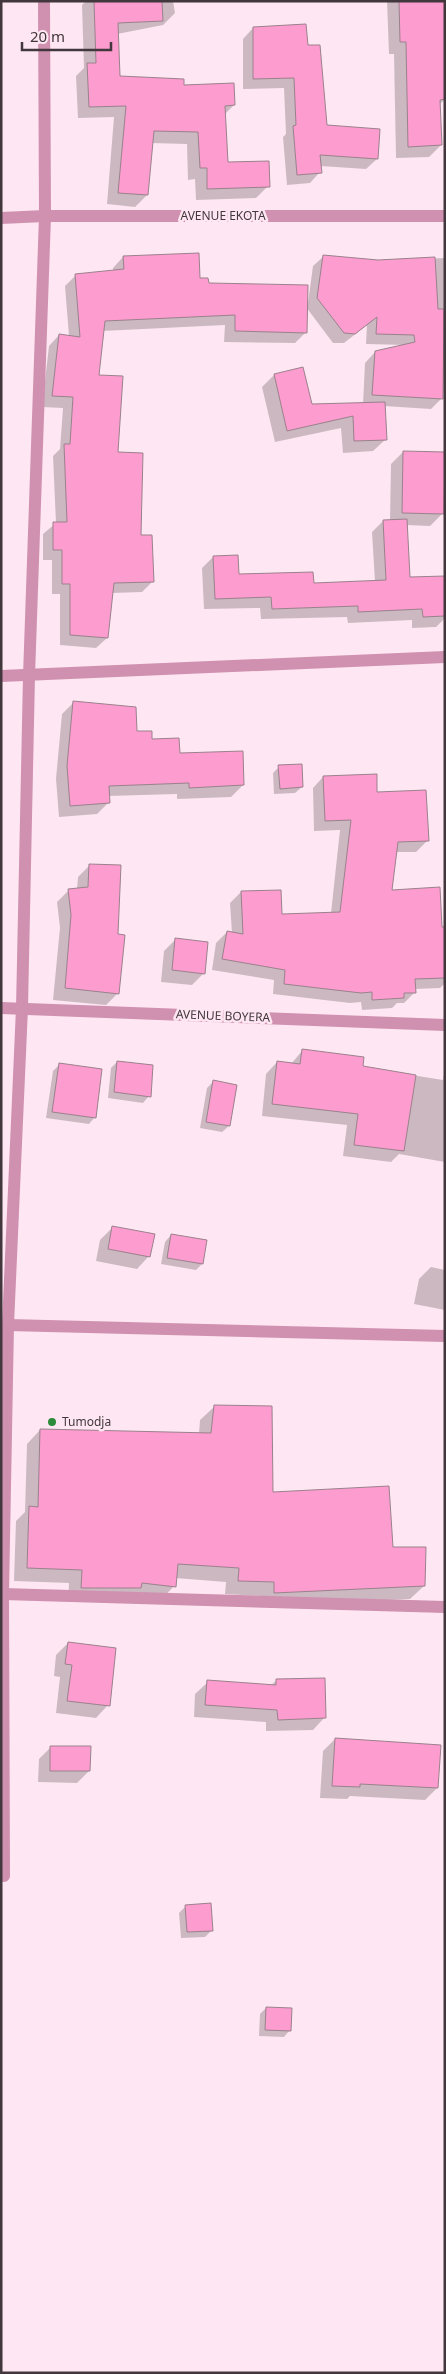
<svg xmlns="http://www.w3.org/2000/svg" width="446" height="2374" font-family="'Noto Sans',sans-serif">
  <rect width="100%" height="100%" fill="#fee7f2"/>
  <g fill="#0003">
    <path d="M86 1H173L175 13 163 25 117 34 119 77 183 86 234 105 225 114 227 164 268 186 256 198 196 200 195 179 188 180 187 144 151 143 147 195 135 207 107 204 114 117 78 118 76 76 84 68 82 5Z"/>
    <path d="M387 1H445V99L439 105 441 145 429 157 396 158 394 54H389Z"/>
    <path d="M253 28 307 47 326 126 377 159 366 169 320 166V172L310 183 287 185 283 137 286 134 284 88 243 89V39Z"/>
    <path d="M324 256 377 261 445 258 442 398 431 409 384 406 386 439 373 451 343 453 341 428 275 442 262 387 274 375 311 406 363 404 365 363 375 352 406 345 366 344 367 325 344 343H333L306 307V332L295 343 224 342 225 325 102 331 97 376 153 581 142 592 112 593 107 638 96 648 60 645V594H52V560H43V534L56 523 53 456 60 449 63 408 42 407 49 346 59 335 69 336 65 286 76 275 113 271V268L123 257 199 279 208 284 308 303 313 266Z"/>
    <path d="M403 452 442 514 430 526 406 525 409 578 445 577V618L436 627 412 628V620L348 623 347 617 261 619 260 608 204 609 202 568 213 557 238 576 313 584 375 582 372 532 383 521H390L391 464Z"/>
    <path d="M74 702 179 755 243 785 231 797 177 799V794L108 796 109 802 97 814 59 817 56 779 62 714Z"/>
    <path d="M279 767 302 787 295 793 274 794 273 773Z"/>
    <path d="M323 777 376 793 427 841 416 852H395L391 891 441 928H445V983L440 988 415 989V992L404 1003H397L392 1008 362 1010 361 1002 350 1003 273 994 274 980 212 970 216 943 227 932 232 933 230 903 241 892 281 915 331 913 340 830 314 831 313 788Z"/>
    <path d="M90 865 117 935 118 993 106 1005 53 1000 60 928 57 902 69 890 77 889 78 877Z"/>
    <path d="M176 939 204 973 192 985 161 982 164 951Z"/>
    <path d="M302 1051 361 1067 443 1080 445 1069V1162L399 1154 391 1162 343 1156 347 1125 262 1116 266 1074 277 1062 291 1064Z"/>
    <path d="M117 1062 149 1096 143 1103 108 1098 111 1068Z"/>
    <path d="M59 1065 95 1117 89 1124 46 1118 53 1071Z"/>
    <path d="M213 1082 236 1086 229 1126 222 1132 200 1128 207 1088Z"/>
    <path d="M112 1228 149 1256 137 1269 96 1261 100 1240Z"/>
    <path d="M171 1235 202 1264 196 1270 161 1264 165 1242Z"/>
    <path d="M431 1267 445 1270V1310L414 1304 419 1279Z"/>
    <path d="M214 1407 272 1493 391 1548 424 1586 410 1599 261 1606V1596L225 1594 226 1582 175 1578 174 1586 161 1600 68 1601 69 1583 14 1581 16 1521 25 1512 27 1444 40 1430 199 1434 200 1420Z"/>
    <path d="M68 1643 108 1705 96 1718 56 1713 60 1677 54 1676 56 1655Z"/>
    <path d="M277 1680 325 1717 313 1730 266 1731V1722L194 1717 195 1694 208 1682 270 1686Z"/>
    <path d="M335 1739 437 1788 425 1800 350 1796 347 1799 320 1798 323 1751Z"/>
    <path d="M51 1747 89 1771 77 1783 38 1782 39 1759Z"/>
    <path d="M185 1907 212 1930 205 1937 181 1938 179 1913Z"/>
    <path d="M266 2008 290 2030 284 2037 259 2036 260 2014Z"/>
  </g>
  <g fill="#fd9cce" stroke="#9b818d">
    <path d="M94 1H162L163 21 118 23 120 76 184 79V85L234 83 235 105 225 106 228 162 269 161 270 187 207 189V168H200L198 132 154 131 148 195 118 193 126 106 89 107 87 63H96Z"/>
    <path d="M399 1H445V99L440 100 442 145 408 147 406 42H400Z"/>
    <path d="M306 24 308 45H320L327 125 380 129 378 159 320 155 322 173 297 175 293 126 296 125 294 78 253 79V27Z"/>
    <path d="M199 253 200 278H208L209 283 308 285 307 333 235 331V315L105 321 99 375 123 376 118 452 143 453 141 535H152L154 582 114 583 108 638 70 635V584H62V550H53V522H67L64 444H70L73 397 52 396 59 334 80 337 75 274 124 269 123 256Z"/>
    <path d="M323 255 378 260 435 257 438 309H444L443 399 372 395 375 351 415 342 414 335 376 334 377 317 355 334 344 333 317 298Z"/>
    <path d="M303 367 312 404 385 402 387 440 354 441 353 416 287 431 274 374Z"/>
    <path d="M403 451 445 452 444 514 402 513Z"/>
    <path d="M407 519 410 577 445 576V616L423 617 422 609 358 612V606L272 609 271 597 215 599 213 556 238 555 239 574 313 572 314 583 386 580 383 520Z"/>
    <path d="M73 701 136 707 137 731H152V739L179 738 180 753 243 751 244 785 189 788V783L109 786 110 803 70 806 67 766Z"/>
    <path d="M302 764 303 787 280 789 278 765Z"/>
    <path d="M377 774V792L426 790 429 841 398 842 392 890 440 887 442 927H445V978L415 979 416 993H404V998L372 1000V992L361 993 284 984 285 970 222 959 227 931 243 934 241 891 281 890 282 914 340 912 351 820 325 821 323 776Z"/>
    <path d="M89 864 121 865 118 934 125 935 119 994 65 988 71 915 68 889 88 887Z"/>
    <path d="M175 938 208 942 205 974 172 970Z"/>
    <path d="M302 1049 364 1057 363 1066 416 1075 404 1151 354 1145 358 1114 272 1104 277 1061 300 1064Z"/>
    <path d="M117 1061 153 1065 151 1097 114 1092Z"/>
    <path d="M59 1063 102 1069 96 1118 52 1112Z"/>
    <path d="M213 1080 237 1085 230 1126 206 1122Z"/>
    <path d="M112 1226 155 1234 150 1257 108 1249Z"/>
    <path d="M171 1234 207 1240 203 1264 167 1258Z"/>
    <path d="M214 1405 272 1406 273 1492 389 1486 393 1547H426L425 1586 274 1593V1582L238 1581 239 1568 178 1564 176 1587 142 1583 141 1588H81L82 1570 27 1568 29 1506 38 1507 40 1429 211 1433Z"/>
    <path d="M68 1642 116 1648 110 1706 67 1701 72 1665 65 1664Z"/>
    <path d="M325 1678 326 1718 278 1720 277 1710 205 1705 207 1680 276 1685V1679Z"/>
    <path d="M335 1738 441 1745 438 1788 360 1784V1787L332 1786Z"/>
    <path d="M50 1746H91L90 1771H50Z"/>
    <path d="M211 1903 213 1931 187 1932 185 1905Z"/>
    <path d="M266 2007 292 2008 291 2031 265 2030Z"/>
  </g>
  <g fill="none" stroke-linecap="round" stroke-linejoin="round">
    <g stroke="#d091b0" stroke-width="12">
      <path d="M1 218 45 216H445"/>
      <path d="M1 676 445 657"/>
      <path d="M1 1008 445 1025"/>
      <path d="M8 1325 445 1336"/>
      <path d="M3 1594 445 1607"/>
      <path d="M4 1876 3 1594 8 1325 22 1008 29 676 45 216 44 1"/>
    </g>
  </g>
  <circle fill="#2c8a3b" stroke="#fee7f2" stroke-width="2" cx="52" cy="1422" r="5"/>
  <g text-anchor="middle" stroke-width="5" stroke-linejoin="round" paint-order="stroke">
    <g font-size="12" fill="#42373c" stroke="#fee7f2">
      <text x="223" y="220">AVENUE EKOTA</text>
      <text transform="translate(223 1016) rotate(2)" y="4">AVENUE BOYERA</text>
    </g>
    <g font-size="12" fill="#42373c" stroke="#fee7f2" text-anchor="start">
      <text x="62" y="1426">Tumodja</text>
    </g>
  </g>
  <rect width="446" height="2374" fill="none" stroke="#42373c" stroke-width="5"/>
  <path d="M22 42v8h89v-8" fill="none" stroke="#42373c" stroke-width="2.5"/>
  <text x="30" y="42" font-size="15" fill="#42373c" stroke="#fee7f2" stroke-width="4" paint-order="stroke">20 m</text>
</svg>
